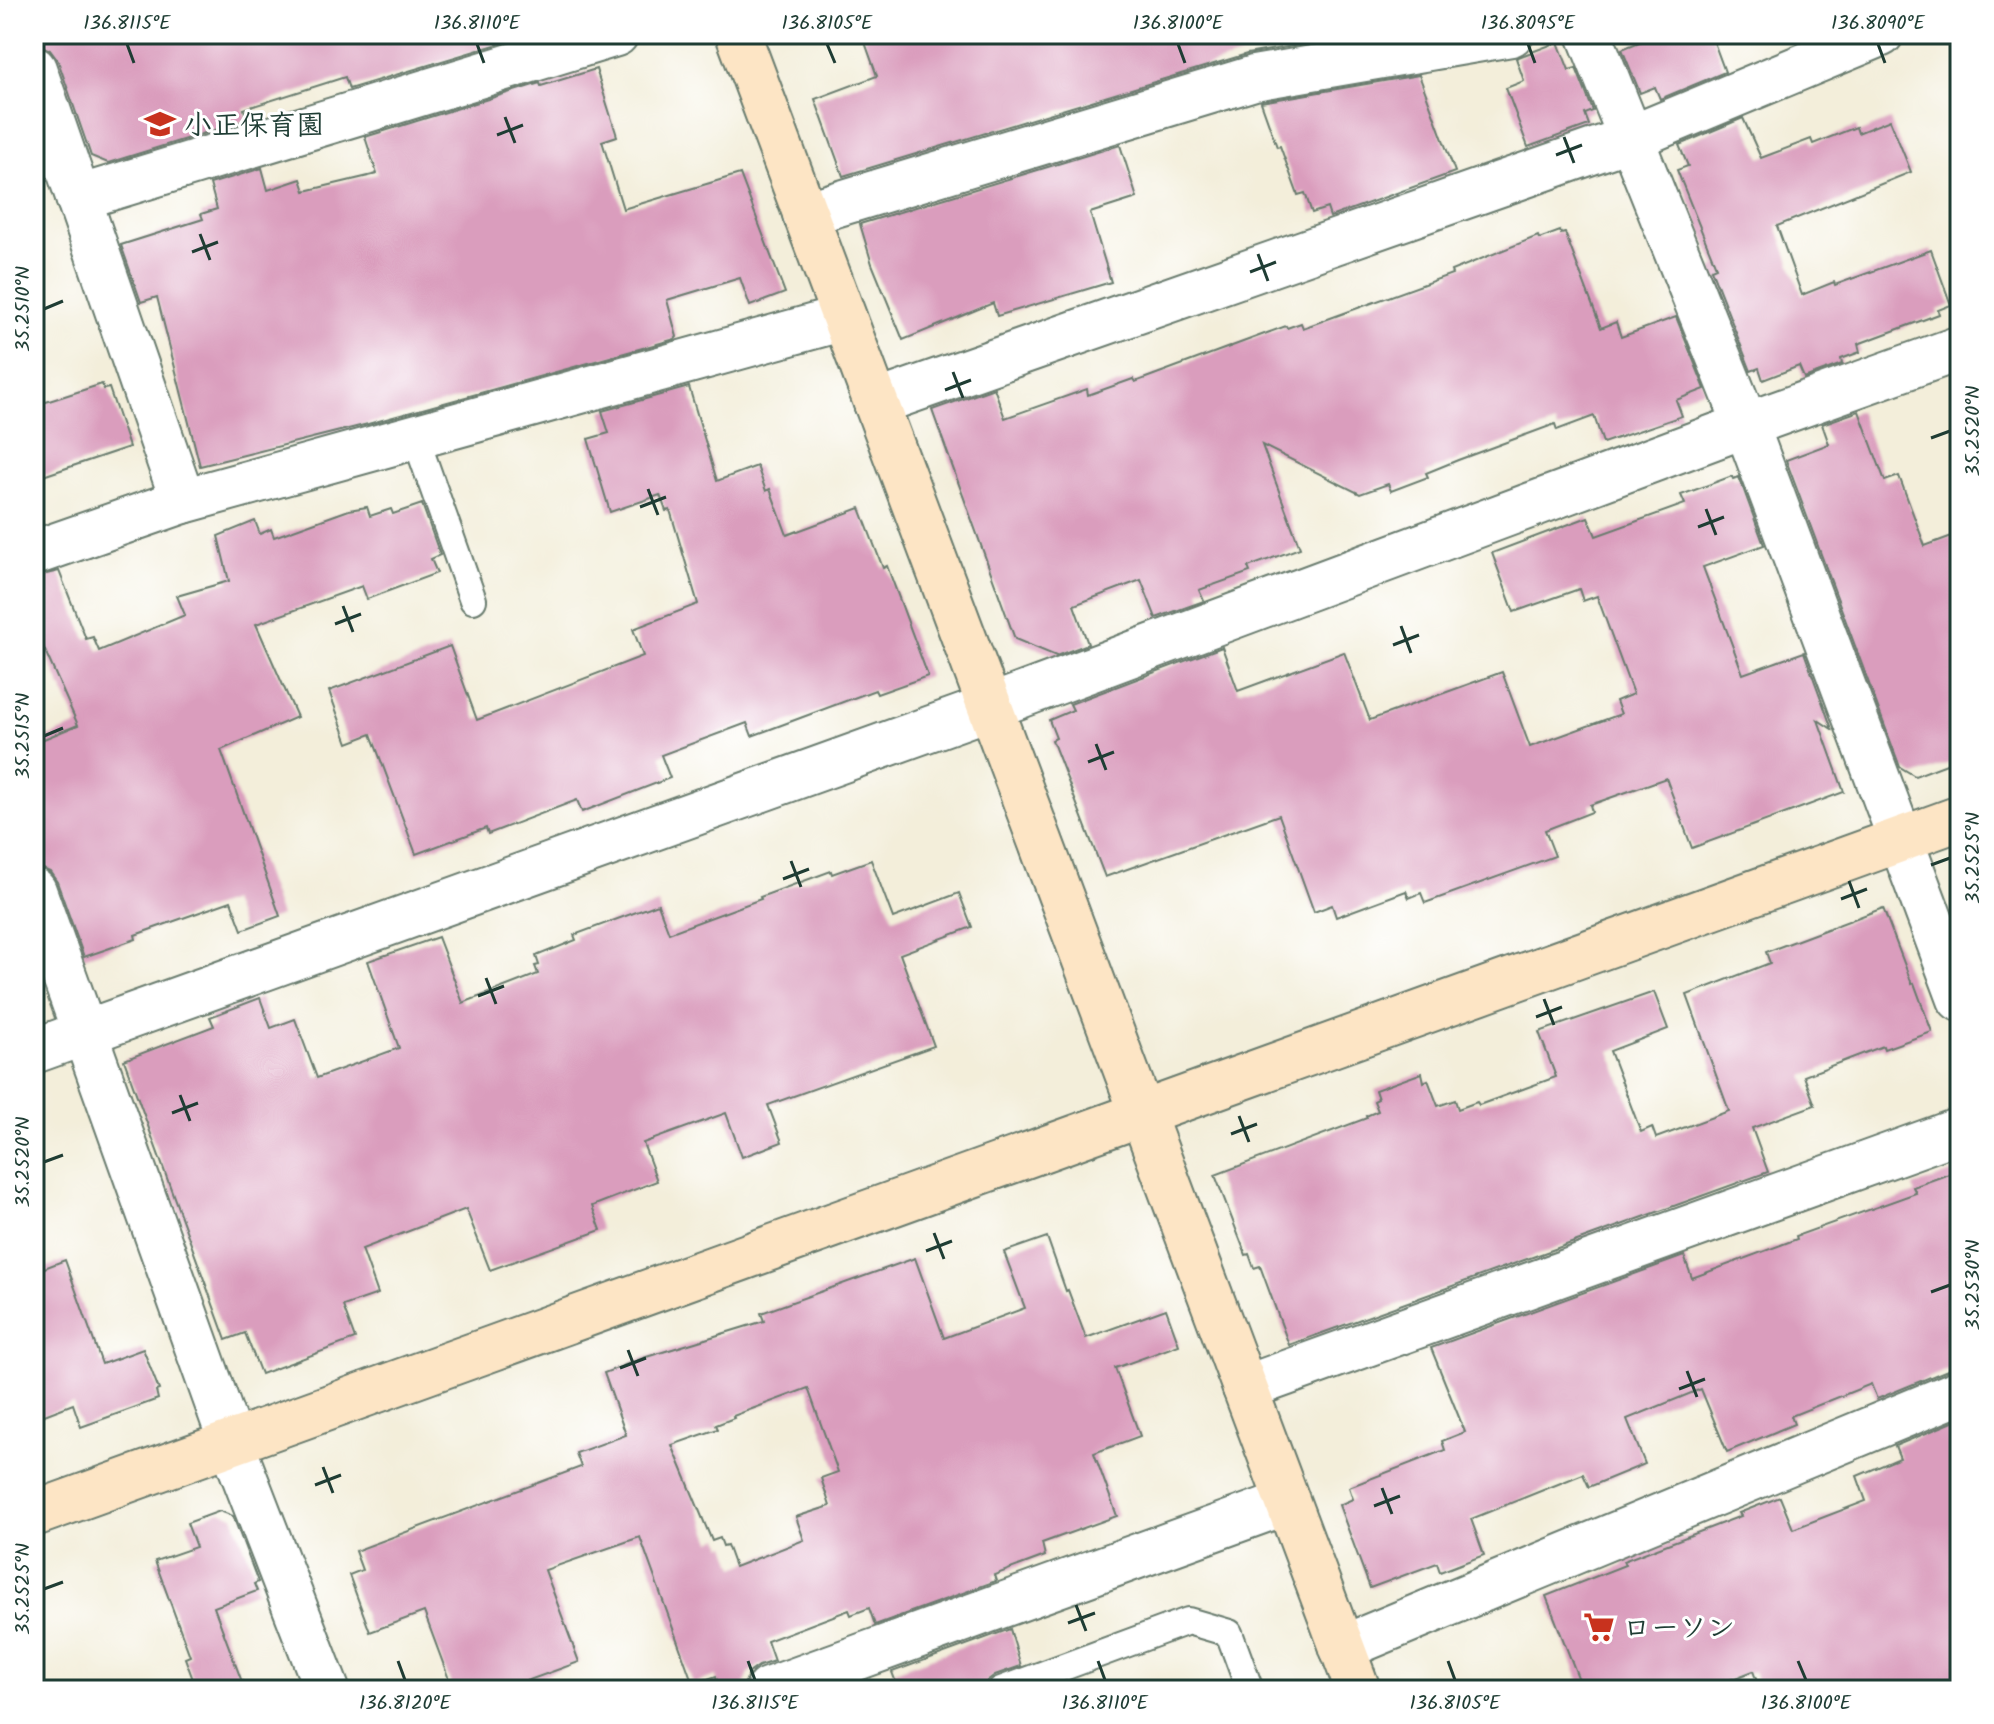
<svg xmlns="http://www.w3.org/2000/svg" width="1994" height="1724" font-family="Kalam,'Klee One',sans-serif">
  <rect width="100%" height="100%" fill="#fff"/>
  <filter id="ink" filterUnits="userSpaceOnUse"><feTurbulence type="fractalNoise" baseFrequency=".0125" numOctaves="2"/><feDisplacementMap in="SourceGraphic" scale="16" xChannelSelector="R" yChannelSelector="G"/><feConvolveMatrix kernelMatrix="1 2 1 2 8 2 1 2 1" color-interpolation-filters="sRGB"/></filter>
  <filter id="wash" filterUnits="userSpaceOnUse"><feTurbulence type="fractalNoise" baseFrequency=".006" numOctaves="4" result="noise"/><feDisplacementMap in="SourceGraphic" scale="32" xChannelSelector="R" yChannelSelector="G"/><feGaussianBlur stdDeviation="1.8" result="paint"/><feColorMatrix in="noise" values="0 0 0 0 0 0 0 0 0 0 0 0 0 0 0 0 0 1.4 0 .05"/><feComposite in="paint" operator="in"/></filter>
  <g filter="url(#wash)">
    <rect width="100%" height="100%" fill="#f3eeda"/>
    <g id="blocks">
      <g fill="#da9dbd" fill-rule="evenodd">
        <path d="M34 34H525V36L349 89 345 77 244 109 247 120 108 163 91 156 58 61 50 50 40 45H34Z"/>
        <path d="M862 34H1363L1247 54 843 176 815 99 877 76Z"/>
        <path d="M1659 34H1711L1725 72 1660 99 1655 87 1640 93 1622 49Z"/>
        <path d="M1558 42 1569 70 1576 68 1593 111 1585 114 1589 125 1528 147 1506 88 1524 81 1516 58Z"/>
        <path d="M596 69 617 136 602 141 623 209 740 174 785 293 750 306 740 278 667 300 677 337 675 339 368 424 200 466 157 297 141 302 121 245 203 219 201 214 217 209 210 184 262 168 268 190 301 179 305 191 377 174 365 137 540 83 541 86Z"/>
        <path d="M1419 75 1455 172 1330 217 1327 208 1312 213 1305 193 1298 195 1280 146 1277 147 1261 102Z"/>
        <path d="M1743 118 1761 158 1811 139 1813 144 1856 127 1858 133 1890 120 1911 172 1777 226 1802 295 1834 282 1835 285 1931 250 1951 305 1938 310 1939 314 1858 344 1860 352 1841 359 1842 364 1804 378 1799 366 1763 380 1759 368 1751 371 1711 269 1716 267 1677 170 1688 166 1679 145Z"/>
        <path d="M1120 145 1137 198 1090 213 1111 282 997 316 993 303 903 340 872 264 860 224Z"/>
        <path d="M1560 231 1561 234 1565 233 1601 328 1616 322 1621 337 1676 317 1705 389 1676 400 1682 416 1603 443 1594 416 1557 430 1555 424 1458 460 1426 473 1428 477 1391 491 1388 484 1360 494 1262 445 1300 548 1248 567 1250 572 1199 590 1204 601 1156 618 1141 580 1074 605 1088 644 1056 656 1015 639 932 410 994 388 1005 418 1087 389 1088 395 1133 379 1135 382 1286 326 1287 328 1301 323 1303 328 1452 274 1451 271 1538 236 1539 239Z"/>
        <path d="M102 384 104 389 109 388 129 447 34 479V402H46Z"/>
        <path d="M689 387 717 481 757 466 766 491 770 489 787 535 860 508 883 568 887 566 928 676 877 694 875 690 752 736 747 723 661 755 670 778 582 812 577 800 488 834 486 828 416 854 371 734 348 743 329 691 450 646 477 720 643 656 633 629 698 604 670 510 666 511 660 495 610 512 588 439 609 433 602 411Z"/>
        <path d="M1859 411 1885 481 1899 476 1925 546 1960 533V759L1915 776 1900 767 1786 460 1829 444 1822 424Z"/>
        <path d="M1732 476 1733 479 1739 477 1764 545 1703 567 1743 674 1804 652 1832 729 1818 720 1844 792 1692 848 1666 778 1590 805 1592 812 1545 830 1555 856 1425 903 1421 893 1409 898 1406 891 1336 917 1332 905 1314 912 1279 815 1105 877 1052 740 1056 738 1049 720 1073 710 1070 704 1222 647 1238 691 1344 652 1370 720 1502 672 1530 747 1621 714 1616 701 1633 694 1597 596 1583 601 1579 589 1514 612 1492 553 1588 517 1596 536 1685 504 1681 495Z"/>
        <path d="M422 504 440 555 431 559 437 573 367 599 362 586 256 624 297 717 221 750 280 916 242 930 231 901 135 935 136 939 84 957 57 882 50 872 39 867H34V743L78 725 34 626V577L59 571 86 639 93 637 99 651 185 615 177 596 229 581 218 536 255 521 260 534 271 529 274 537 349 510 367 507 370 516 391 509 393 514Z"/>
        <path d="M871 860 893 918 959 893 972 927 900 954 934 1046 768 1105 782 1142 742 1157 726 1113 643 1143 657 1181 592 1206 601 1230 490 1270 466 1209 362 1249 378 1294 343 1306 355 1339 261 1374 245 1333 226 1340 124 1060 214 1026 210 1017 260 998 271 1028 295 1019 317 1078 399 1048 368 961 438 937 463 1003 538 974 535 966 539 965 536 956 576 940 574 935 658 904 669 933 761 899 760 897 831 871 832 874Z"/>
        <path d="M1883 908 1912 984 1914 983 1932 1032 1884 1049 1883 1046 1804 1076 1815 1105 1752 1128 1768 1172 1289 1345 1260 1266 1254 1268 1249 1254 1246 1255 1215 1175 1367 1118 1366 1116 1378 1111 1374 1101 1378 1099 1375 1090 1422 1073 1424 1082 1428 1080 1438 1106 1455 1100 1458 1109 1477 1102 1479 1105 1556 1077 1539 1032 1654 992 1668 1029 1610 1051 1641 1132 1652 1127 1656 1138 1729 1111 1687 995 1770 963 1766 952Z"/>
        <path d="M1960 1170V1368L1950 1369 1877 1399 1871 1384 1791 1416 1794 1424 1727 1452 1701 1389 1627 1419 1645 1464 1589 1487 1583 1474 1471 1519 1484 1555 1440 1572 1437 1563 1370 1588 1339 1505 1353 1499 1349 1487 1445 1450 1442 1441 1465 1432 1431 1348 1684 1256 1692 1278 1797 1239 1796 1236 1916 1193 1913 1187Z"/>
        <path d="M1047 1237 1066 1291 1068 1290 1086 1338 1166 1309 1179 1345 1115 1368 1140 1436 1094 1453 1117 1516 1042 1543 1045 1556 994 1575 996 1581 875 1625 869 1608 851 1615 849 1610 767 1641 774 1661 759 1666 749 1673 744 1685V1690H718L716 1676 693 1684 640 1537 545 1570 579 1662 502 1690H453L424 1612 370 1632 349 1575 362 1570 355 1551 581 1467 576 1453 626 1435 604 1373 643 1358 764 1321 761 1313 915 1258 944 1338 1025 1308 1004 1252ZM808 1388 838 1472 821 1478 830 1506 796 1517 804 1540 735 1567 727 1545 723 1546 720 1538 712 1541 672 1445 718 1429 716 1425 734 1418 733 1416Z"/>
        <path d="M65 1260 102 1364 143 1349 159 1390 156 1391 158 1399 81 1427 73 1404 34 1419V1272Z"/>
        <path d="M1960 1419V1690H1760L1753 1671 1704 1690H1692L1689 1684 1672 1690H1583L1546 1596 1625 1565 1623 1561 1741 1516 1739 1513 1780 1497 1793 1529 1866 1501 1857 1476 1900 1458 1895 1446Z"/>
        <path d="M220 1511 233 1516 258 1582 254 1584 257 1591 214 1607 242 1682 222 1690H197L185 1658 190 1656 155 1561 196 1547 187 1523Z"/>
        <path d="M1010 1629 1021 1666 995 1675 988 1680 985 1690H899L892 1672Z"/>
      </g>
    </g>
  </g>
  <g filter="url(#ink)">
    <use href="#blocks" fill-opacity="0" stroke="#697b6e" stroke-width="2"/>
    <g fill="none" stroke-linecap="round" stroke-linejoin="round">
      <defs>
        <g id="lane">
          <path d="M415 436 473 600"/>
          <path d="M1001 1690 1188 1621 1229 1633 1250 1690"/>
        </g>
        <g id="street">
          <path d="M1589 34 1746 425 1960 999"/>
          <path d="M34 69 183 501"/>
          <path d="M78 198 616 34"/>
          <path d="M805 214 1254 78 1511 34"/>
          <path d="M876 403 1631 138 1881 34"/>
          <path d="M34 553 183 501 844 318"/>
          <path d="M34 891 231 1442 327 1690"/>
          <path d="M34 1051 990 707 1746 425 1960 348"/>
          <path d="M1245 1388 1960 1130"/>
          <path d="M1342 1648 1960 1392"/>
          <path d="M768 1690 1287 1502"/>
        </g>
        <g id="secondary">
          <path d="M738 34 1358 1690"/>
          <path d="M34 1514 1960 818"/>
        </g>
      </defs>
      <use href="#lane" stroke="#697b6e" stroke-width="30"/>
      <use href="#street" stroke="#697b6e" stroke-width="48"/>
      <use href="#secondary" stroke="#697b6e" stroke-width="48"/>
      <use href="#lane" stroke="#fff" stroke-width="26"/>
      <use href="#street" stroke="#fff" stroke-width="44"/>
      <use href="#secondary" stroke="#fde5c5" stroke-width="44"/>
    </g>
  </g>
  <path fill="none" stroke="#1f3d34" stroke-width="3" d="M127 44 134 63M477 44 484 63M827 44 835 63M1178 44 1185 63M1528 44 1535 63M1878 44 1885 63M505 117 515 143M497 135 523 125M1564 137 1574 163M1556 155 1582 145M200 234 210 260M192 252 218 242M1258 254 1268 281M1250 272 1276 262M44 309 63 301M953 372 963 398M945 390 971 380M1931 438 1950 431M648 489 658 515M640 507 666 497M1706 509 1716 535M1698 527 1724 517M343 606 353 632M335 624 361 614M1401 626 1411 653M1393 645 1419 635M44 736 63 728M1096 744 1106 770M1088 762 1114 752M791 861 801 887M1931 865 1950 858M783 879 809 869M1849 881 1859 908M1841 899 1867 889M486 978 496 1004M478 996 504 986M1544 999 1554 1025M1536 1017 1562 1007M180 1095 190 1121M172 1113 198 1103M1239 1116 1249 1142M1231 1134 1257 1124M44 1162 63 1155M934 1233 944 1259M926 1251 952 1241M1931 1292 1950 1285M628 1350 638 1376M620 1368 646 1358M1687 1371 1697 1397M1679 1389 1705 1379M323 1467 333 1493M315 1485 341 1475M1382 1488 1392 1514M1374 1506 1400 1496M44 1589 63 1582M1076 1605 1086 1631M1068 1623 1095 1613M398 1661 405 1680M748 1661 755 1680M1098 1661 1105 1680M1448 1661 1455 1680M1798 1661 1806 1680"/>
  <defs>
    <symbol id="school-bare" viewBox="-9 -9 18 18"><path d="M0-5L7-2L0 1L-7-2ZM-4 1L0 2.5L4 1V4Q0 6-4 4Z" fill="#c8321e" stroke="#fff" stroke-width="2.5" paint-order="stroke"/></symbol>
    <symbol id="supermarket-bare" viewBox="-9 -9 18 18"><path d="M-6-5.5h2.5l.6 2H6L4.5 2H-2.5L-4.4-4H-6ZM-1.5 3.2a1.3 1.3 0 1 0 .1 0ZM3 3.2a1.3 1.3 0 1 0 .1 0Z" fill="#c8321e" stroke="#fff" stroke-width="2.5" paint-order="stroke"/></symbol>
  </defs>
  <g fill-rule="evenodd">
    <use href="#school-bare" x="138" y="102" width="44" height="44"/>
    <use href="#supermarket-bare" x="1577" y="1605" width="44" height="44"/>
  </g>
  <g text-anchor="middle" stroke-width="6" stroke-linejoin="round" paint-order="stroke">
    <g font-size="28" font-weight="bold" fill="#1f3d34" stroke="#fff" text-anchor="start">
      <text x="184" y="134">小正保育園</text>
      <text x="1623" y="1637">ローソン</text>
    </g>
  </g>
  <rect width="1994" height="1724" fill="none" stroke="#fff" stroke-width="88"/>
  <rect x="44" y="44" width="1906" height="1636" fill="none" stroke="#1f3d34" stroke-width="3"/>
  <g font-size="20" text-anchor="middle" fill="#1f3d34">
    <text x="127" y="29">136.8115°E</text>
    <text x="477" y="29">136.8110°E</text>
    <text x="827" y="29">136.8105°E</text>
    <text x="1178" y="29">136.8100°E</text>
    <text x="1528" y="29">136.8095°E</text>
    <text x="1878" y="29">136.8090°E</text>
    <text transform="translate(22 309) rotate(-90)" y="7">35.2510°N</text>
    <text transform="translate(1972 431) rotate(-90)" y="7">35.2520°N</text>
    <text transform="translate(22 736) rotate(-90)" y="7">35.2515°N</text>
    <text transform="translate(1972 858) rotate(-90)" y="7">35.2525°N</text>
    <text transform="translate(22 1162) rotate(-90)" y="7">35.2520°N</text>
    <text transform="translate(1972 1285) rotate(-90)" y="7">35.2530°N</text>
    <text transform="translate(22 1589) rotate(-90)" y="7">35.2525°N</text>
    <text x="405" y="1709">136.8120°E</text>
    <text x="755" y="1709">136.8115°E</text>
    <text x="1105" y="1709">136.8110°E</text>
    <text x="1455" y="1709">136.8105°E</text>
    <text x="1806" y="1709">136.8100°E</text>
  </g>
</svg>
